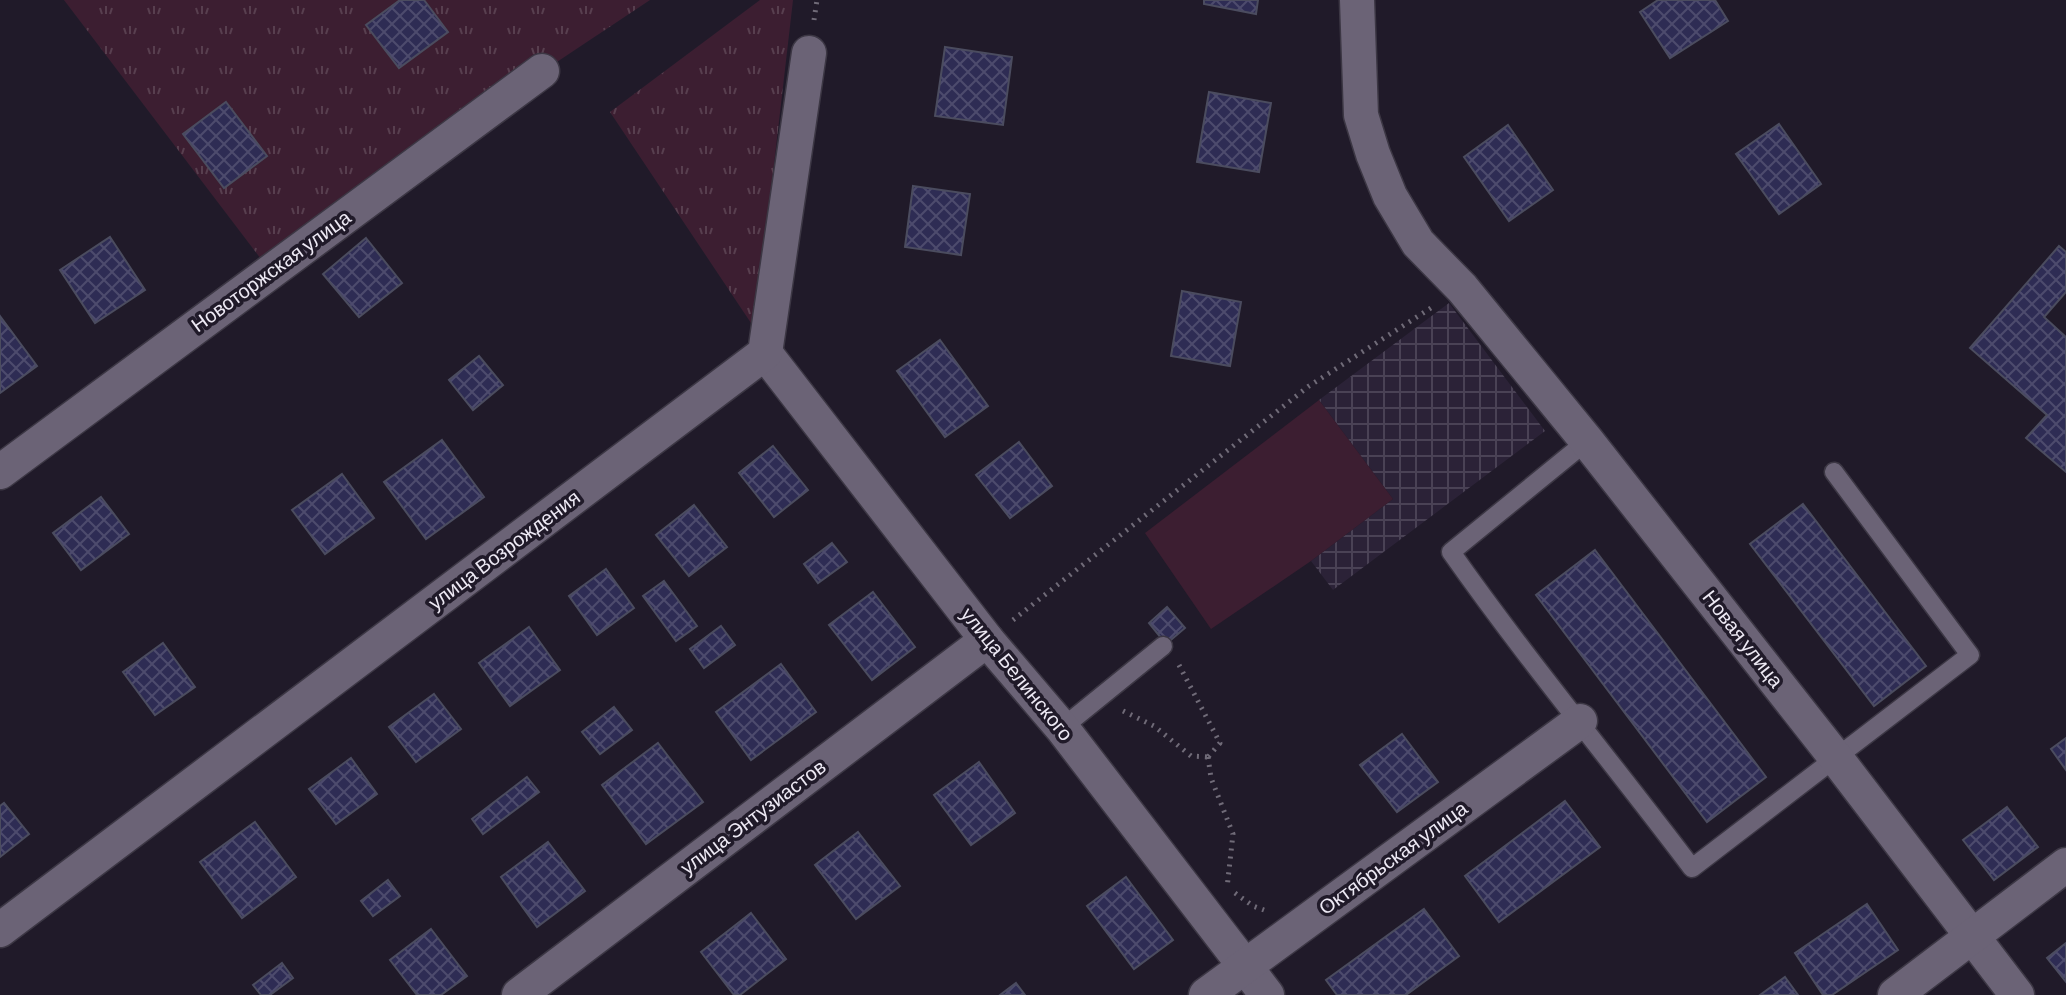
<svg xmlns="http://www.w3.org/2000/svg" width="2066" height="995" font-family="Barlow,sans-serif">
  <defs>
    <pattern id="industrial-grid" width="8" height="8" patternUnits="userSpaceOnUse" patternTransform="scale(2)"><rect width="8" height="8" fill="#2b2237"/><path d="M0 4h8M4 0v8" fill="none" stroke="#4a4255"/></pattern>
    <pattern id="grass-tufts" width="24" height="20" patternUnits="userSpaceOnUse" patternTransform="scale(2)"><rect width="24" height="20" fill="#3c1e31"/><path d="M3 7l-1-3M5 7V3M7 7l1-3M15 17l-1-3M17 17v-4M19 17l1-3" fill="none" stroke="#583f4f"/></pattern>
    <pattern id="building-cross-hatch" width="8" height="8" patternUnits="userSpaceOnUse" patternTransform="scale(2)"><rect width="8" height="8" fill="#2e2c54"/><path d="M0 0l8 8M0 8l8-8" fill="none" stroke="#4d4b6d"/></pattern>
  </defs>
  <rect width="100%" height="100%" fill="#201a29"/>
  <path fill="url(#industrial-grid)" d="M1449 303 1545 431 1333 590 1311 561 1393 499 1319 400Z"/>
  <g fill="url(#grass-tufts)">
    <path d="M64 0H650L261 259Z"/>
    <path d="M760 0H793L755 329 610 112Z"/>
  </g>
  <path fill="#3c1e31" d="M1319 400 1393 499 1311 561 1211 629 1145 533Z"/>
  <g fill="url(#building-cross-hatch)" stroke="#4b4c5f" stroke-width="2">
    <path d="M400 0H424L448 32 399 68 366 25Z"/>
    <path d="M1204 0H1258L1256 14 1204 4Z"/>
    <path d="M1658 0H1715L1728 21 1670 58 1640 12Z"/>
    <path d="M945 47 1012 57 1003 125 935 116Z"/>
    <path d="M1209 92 1271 103 1259 172 1197 162Z"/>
    <path d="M226 102 267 156 224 188 183 134Z"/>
    <path d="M1779 124 1821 184 1779 214 1736 154Z"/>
    <path d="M1508 125 1553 190 1509 221 1464 157Z"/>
    <path d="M913 186 970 194 961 255 905 247Z"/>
    <path d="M110 237 145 290 95 323 60 270Z"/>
    <path d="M366 238 402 283 359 317 323 274Z"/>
    <path d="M2059 246 2066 252V292L2044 317 2066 337V472L2026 438 2047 415 1970 348Z"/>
    <path d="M1182 291 1241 302 1230 366 1171 356Z"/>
    <path d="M0 316 37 366 0 393Z"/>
    <path d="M940 340 988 406 945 437 897 371Z"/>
    <path d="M479 356 503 385 473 410 449 380Z"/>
    <path d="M442 440 484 497 426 539 384 482Z"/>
    <path d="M1019 442 1052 486 1010 518 976 475Z"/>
    <path d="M773 446 808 490 774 517 739 473Z"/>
    <path d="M342 474 374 518 325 554 292 510Z"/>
    <path d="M101 497 129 534 81 570 53 533Z"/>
    <path d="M1803 504 1926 666 1874 706 1750 544Z"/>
    <path d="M694 505 727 547 689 576 656 535Z"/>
    <path d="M832 543 847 562 818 583 804 564Z"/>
    <path d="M1595 550 1766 777 1707 822 1536 595Z"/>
    <path d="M606 569 634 608 597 635 569 596Z"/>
    <path d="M664 581 697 626 676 641 643 596Z"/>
    <path d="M873 592 915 647 872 680 829 625Z"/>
    <path d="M1167 607 1185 628 1166 644 1149 623Z"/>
    <path d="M721 626 735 645 704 668 690 649Z"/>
    <path d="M529 627 560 670 510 706 479 663Z"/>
    <path d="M163 643 195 687 155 715 123 672Z"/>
    <path d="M781 664 816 712 751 760 716 712Z"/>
    <path d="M434 694 461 729 416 762 389 727Z"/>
    <path d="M614 707 632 730 600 754 582 732Z"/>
    <path d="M1402 734 1438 782 1397 812 1360 765Z"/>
    <path d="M2066 738V770L2051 749Z"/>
    <path d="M658 743 703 802 646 844 602 785Z"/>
    <path d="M351 758 377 794 336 824 309 789Z"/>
    <path d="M979 762 1015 813 971 845 934 795Z"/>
    <path d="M527 777 539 792 483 834 472 819Z"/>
    <path d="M1565 801 1600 847 1499 922 1465 876Z"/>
    <path d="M4 803 29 834 0 857V806Z"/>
    <path d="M2007 807 2038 847 1994 880 1963 840Z"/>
    <path d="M255 822 296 877 242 918 200 862Z"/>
    <path d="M858 832 900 886 856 919 815 865Z"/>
    <path d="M548 842 585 891 537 927 501 877Z"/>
    <path d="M1126 877 1173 940 1134 969 1087 906Z"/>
    <path d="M388 880 400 896 373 916 361 901Z"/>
    <path d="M1867 904 1898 950 1832 995H1823L1795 953Z"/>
    <path d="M1424 909 1459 956 1406 995H1337L1326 980Z"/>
    <path d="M751 913 786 959 740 995H734L701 952Z"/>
    <path d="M431 929 467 976 441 995H417L390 960Z"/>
    <path d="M2066 943V982L2047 958Z"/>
    <path d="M282 963 293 978 270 995H261L253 985Z"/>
    <path d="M1785 977 1798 995H1760Z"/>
    <path d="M1016 983 1025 995H1000Z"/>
  </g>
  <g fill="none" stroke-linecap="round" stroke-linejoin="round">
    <defs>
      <g id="service">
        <path d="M1587 441 1451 552C1527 660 1612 762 1692 868L1970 655 1834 472"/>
        <path d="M1062 728 1163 646"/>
      </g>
      <g id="minor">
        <path d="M1357 0 1361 115 1373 154 1390 196 1418 243 1462 288 1587 441 1836 758 2017 995"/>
        <path d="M765 353 987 640 1062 728 1267 995"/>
        <path d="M0 472 542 71"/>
        <path d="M0 930 765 353 809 53"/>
        <path d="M519 995 987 640"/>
        <path d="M1206 995 1580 721"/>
        <path d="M1895 995 2066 865"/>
      </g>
    </defs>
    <use href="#service" stroke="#3c3744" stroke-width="21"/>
    <use href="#minor" stroke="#3c3744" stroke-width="37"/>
    <g stroke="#706b78" stroke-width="5" stroke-dasharray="2 6" stroke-linecap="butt">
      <path d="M814 20 817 0"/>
      <path d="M1013 620 1309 386 1434 306"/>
      <path d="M1179 665 1220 743 1208 757"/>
      <path d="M1123 711 1154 726 1191 756 1208 757"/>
      <path d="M1208 757 1211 778 1233 834 1227 888"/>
      <path d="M1235 893 1253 906 1264 910"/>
    </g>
    <use href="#service" stroke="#6b6376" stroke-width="18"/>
    <use href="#minor" stroke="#6b6376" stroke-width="34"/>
  </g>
  <g text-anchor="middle" stroke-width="7" stroke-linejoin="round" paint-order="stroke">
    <g font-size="20" fill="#ede9f4" stroke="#201a29">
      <text transform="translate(271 271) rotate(-36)" y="7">Новоторжская улица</text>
      <text transform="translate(504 550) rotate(-37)" y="7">улица Возрождения</text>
      <text transform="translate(1743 639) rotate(52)" y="7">Новая улица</text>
      <text transform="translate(1017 674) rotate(51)" y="7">улица Белинского</text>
      <text transform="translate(753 817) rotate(-37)" y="7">улица Энтузиастов</text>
      <text transform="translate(1393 858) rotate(-36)" y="7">Октябрьская улица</text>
    </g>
  </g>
</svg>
